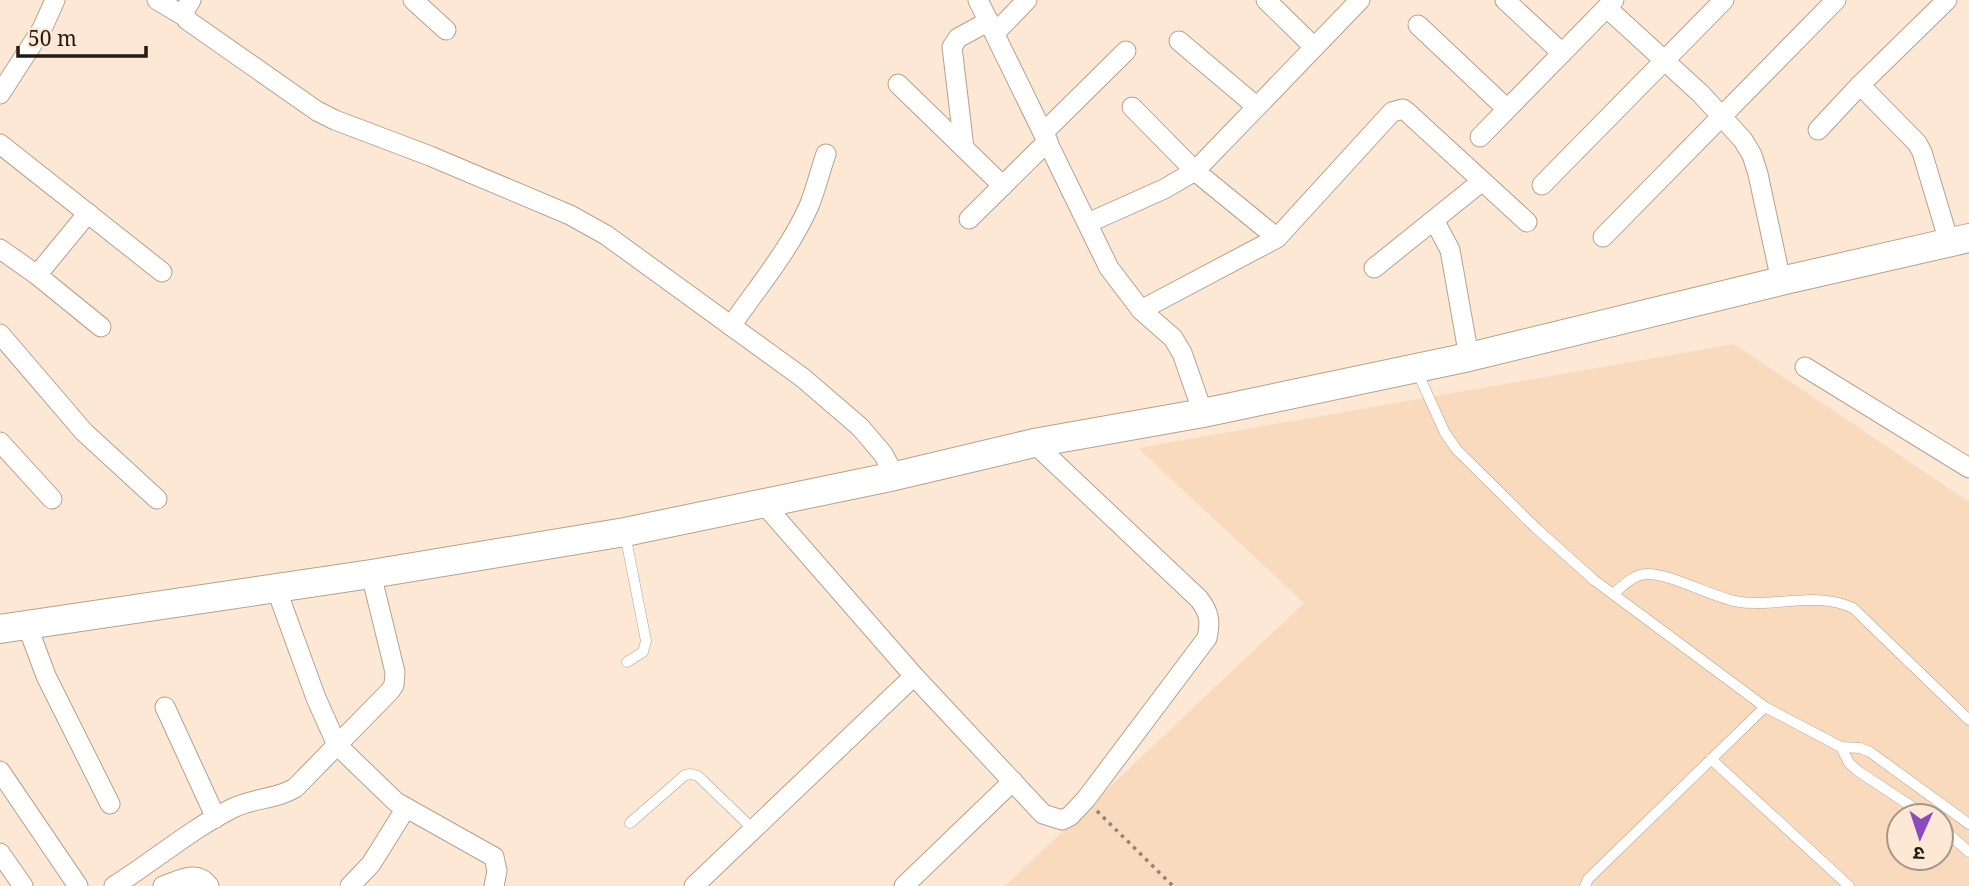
<svg xmlns="http://www.w3.org/2000/svg" width="1969" height="886" font-family="'Noto Serif','Noto Sans Devanagari',serif">
  <rect width="100%" height="100%" fill="#fde8d6"/>
  <path fill="#f9dabd" fill-rule="evenodd" d="M1734 344 1969 502V886H1005L1304 603 1138 448ZM1899 816H1941V858H1899Z"/>
  <g fill="none" stroke-linecap="round" stroke-linejoin="round">
    <defs>
      <g id="service">
        <path d="M1416 369 1445 433 1457 450 1537 529 1594 580 1765 707 1841 747 1860 748 1870 752 1969 824"/>
        <path d="M625 534 646 641 643 652 627 662"/>
        <path d="M1614 593C1623 586 1633 575 1646 574 1665 572 1712 596 1734 601 1774 609 1814 590 1853 608L1969 720"/>
        <path d="M1841 747 1849 763 1858 771 1926 816"/>
        <path d="M1711 759 1849 886"/>
        <path d="M630 823 685 775 691 774 698 776 753 829"/>
        <path d="M1941 827 1969 852"/>
        <path d="M1585 886 1588 879 1765 707"/>
      </g>
      <g id="minor">
        <path d="M157 0 184 16"/>
        <path d="M191 0 184 12 187 20 317 111 335 120 430 156 570 215 606 235 803 378 860 427 883 454 895 476"/>
        <path d="M413 0 446 30"/>
        <path d="M978 0 1109 268 1141 310 1173 338 1182 353 1203 413"/>
        <path d="M1266 0 1314 47"/>
        <path d="M1505 0 1562 53"/>
        <path d="M1607 8 1701 94 1743 140 1752 155 1758 174 1781 281"/>
        <path d="M1418 25 1507 109"/>
        <path d="M995 33 1027 0"/>
        <path d="M1179 41 1256 106"/>
        <path d="M898 84 1003 186"/>
        <path d="M1860 85 1917 143 1922 152 1949 242"/>
        <path d="M0 94 42 29 55 0"/>
        <path d="M1132 107 1195 171 1277 238"/>
        <path d="M1818 130 1860 85 1947 0"/>
        <path d="M1044 132 1126 51"/>
        <path d="M1480 137 1614 0"/>
        <path d="M0 144 162 272"/>
        <path d="M964 148 952 47 958 38 989 21"/>
        <path d="M1542 185 1724 0"/>
        <path d="M969 219 1048 141"/>
        <path d="M1434 220 1450 250 1469 357"/>
        <path d="M1088 223 1164 189 1195 171 1360 0"/>
        <path d="M1603 237 1836 0"/>
        <path d="M0 249 37 275 101 327"/>
        <path d="M1374 268 1481 182"/>
        <path d="M37 275 88 213"/>
        <path d="M1141 310 1277 238 1392 112 1403 109 1407 112 1527 222"/>
        <path d="M731 326C758 287 790 249 809 206 816 189 820 171 826 154"/>
        <path d="M0 334 84 432 157 499"/>
        <path d="M1805 367 1969 468"/>
        <path d="M0 442 52 499"/>
        <path d="M763 503 914 676 1043 814 1062 820 1070 816 1086 799 1207 638C1211 621 1209 612 1199 599L1034 443"/>
        <path d="M276 588 316 698 337 745 396 802 494 857 497 871 494 886"/>
        <path d="M27 625 46 676 110 804"/>
        <path d="M165 707 216 818"/>
        <path d="M0 771 78 886"/>
        <path d="M0 853 23 886"/>
        <path d="M114 886C154 861 191 829 233 808 254 798 277 799 295 788L390 691 394 685 395 672 371 574"/>
        <path d="M163 886C180 880 197 869 209 886"/>
        <path d="M350 886 371 864 406 808"/>
        <path d="M694 886 914 676"/>
        <path d="M904 886 1013 781"/>
      </g>
      <path id="secondary" d="M0 629 371 574 625 532 895 476 1034 443 1203 413 1469 357 1781 281 1969 238"/>
    </defs>
    <use href="#service" stroke="#b8a08a" stroke-width="11"/>
    <use href="#minor" stroke="#b8a08a" stroke-width="21"/>
    <use href="#secondary" stroke="#b8a08a" stroke-width="30"/>
    <path stroke="#928376" stroke-width="3.5" stroke-dasharray="3.5 5" stroke-linecap="butt" d="M1097 811 1173 886"/>
    <use href="#service" stroke="#fff" stroke-width="10"/>
    <use href="#minor" stroke="#fff" stroke-width="19"/>
    <use href="#secondary" stroke="#fff" stroke-width="28"/>
  </g>
  <g transform="translate(1920 837) rotate(183)"><circle r="33" fill="#fde8d6" stroke="#a69688" stroke-width="2"/>
  <path d="M0-5L12 26L0 18L-12 26Z" fill="#8c4abe"/>
  <text y="-10" font-size="19" font-weight="bold" text-anchor="middle" fill="#231a12">उ</text>
  </g>
  <path d="M18 46v10h128v-10" fill="none" stroke="#231a12" stroke-width="3.5"/>
  <text x="28" y="46" font-size="21" fill="#231a12" stroke="#fde8d6" stroke-width="5" paint-order="stroke">50 m</text>
</svg>
